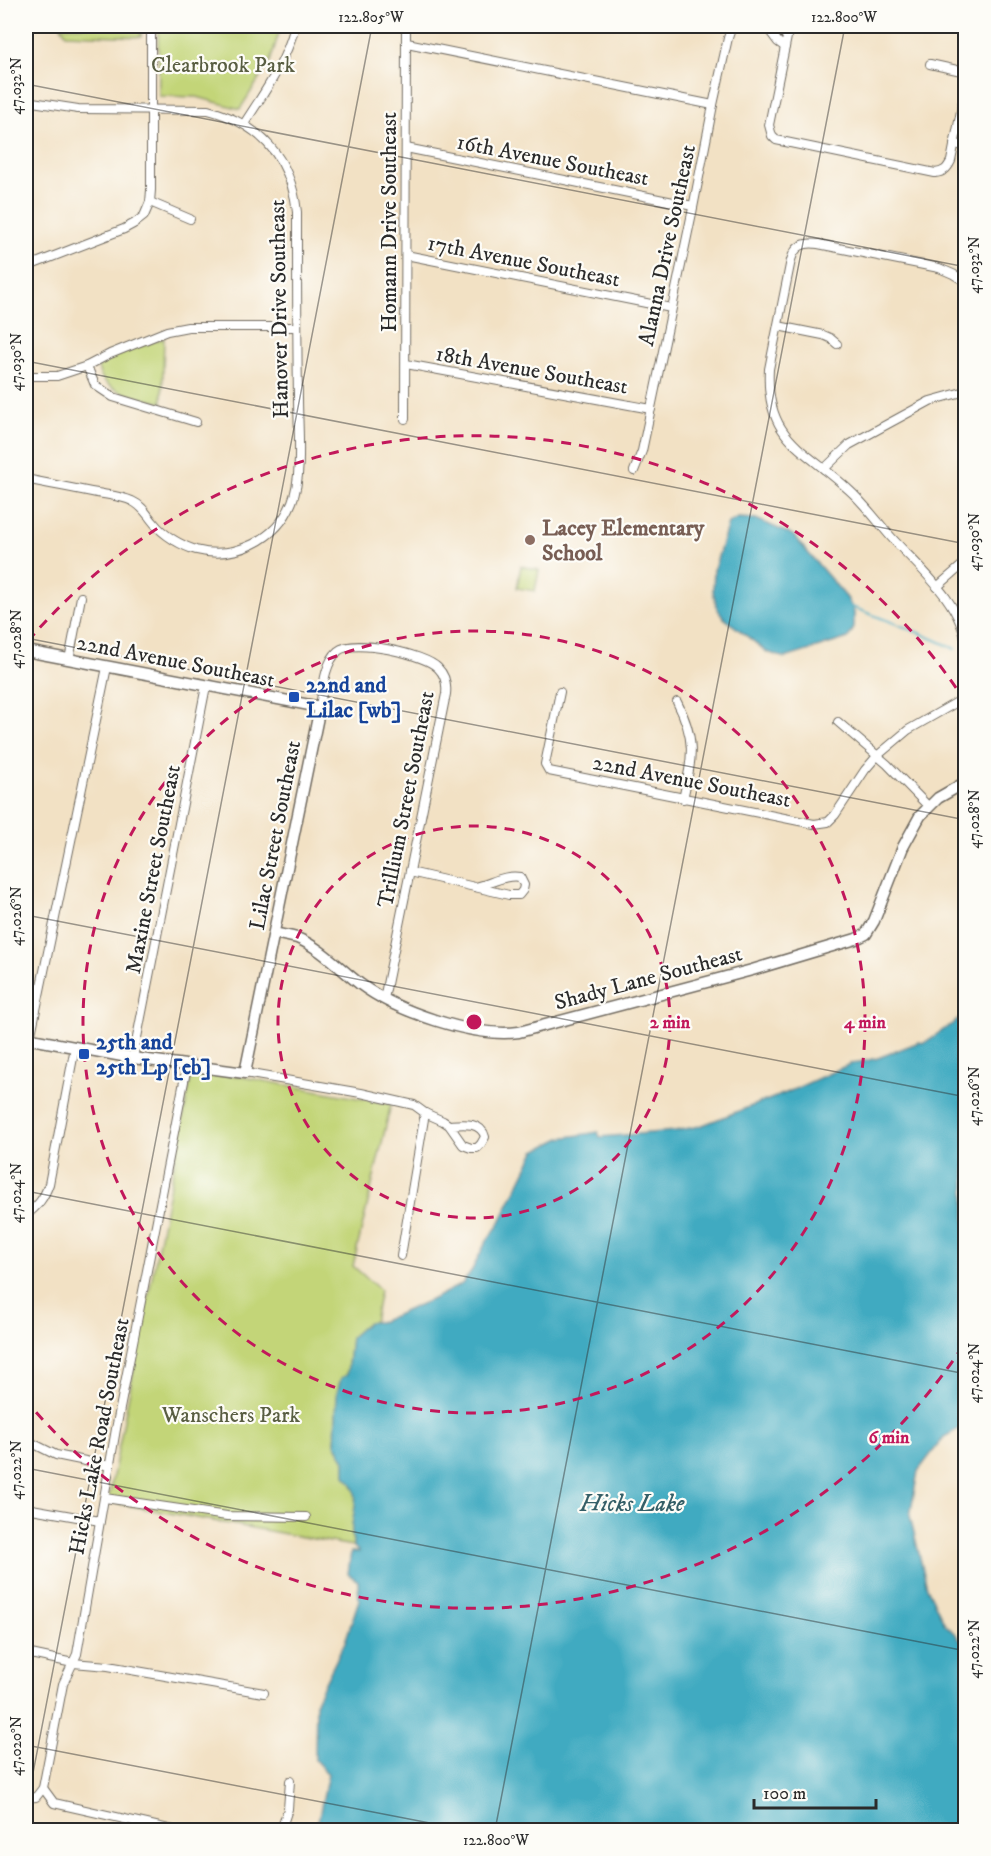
<svg xmlns="http://www.w3.org/2000/svg" width="991" height="1856" font-family="'IM FELL DW Pica',serif">
  <rect width="100%" height="100%" fill="#fdfcf7"/>
  <filter id="ink" filterUnits="userSpaceOnUse"><feTurbulence type="fractalNoise" baseFrequency=".0167" numOctaves="2"/><feDisplacementMap in="SourceGraphic" scale="12" xChannelSelector="R" yChannelSelector="G"/><feConvolveMatrix kernelMatrix="1 2 1 2 8 2 1 2 1" color-interpolation-filters="sRGB"/></filter>
  <filter id="wash" filterUnits="userSpaceOnUse"><feTurbulence type="fractalNoise" baseFrequency=".008" numOctaves="4" result="noise"/><feDisplacementMap in="SourceGraphic" scale="24" xChannelSelector="R" yChannelSelector="G"/><feGaussianBlur stdDeviation="1.35" result="paint"/><feColorMatrix in="noise" values="0 0 0 0 0 0 0 0 0 0 0 0 0 0 0 0 0 1.4 0 .05"/><feComposite in="paint" operator="in"/></filter>
  <g filter="url(#wash)">
    <rect width="100%" height="100%" fill="#f2e1c4"/>
    <g fill="#c3d578" stroke="#778052" stroke-width="1.5">
      <path d="M61 26H141V37L66 34Z"/>
      <path d="M158 26H281L270 62 240 109 197 97 159 96Z"/>
      <path d="M164 338 162 403C139 397 98 393 98 364L113 355Z"/>
      <path d="M521 566 539 570 535 591 517 588Z"/>
      <path d="M193 1068 391 1104 353 1266 380 1290 374 1322H368L351 1337 347 1376 341 1378 337 1394 335 1443 345 1461V1476C362 1491 354 1507 352 1526 351 1532 353 1539 353 1546L108 1502Z"/>
    </g>
    <g fill="#41aac1" stroke="#366a76" stroke-width="1.5">
      <path d="M738 518 756 519 793 535 847 598 854 612V628L848 638 785 658 767 652 724 618 717 608 713 591 714 570 728 523Z"/>
      <path d="M965 1013V1425L944 1437 918 1471 910 1516 927 1587 945 1624 965 1644V1830H319L318 1821 328 1774 315 1760 316 1701 345 1642 359 1600 358 1581 348 1574 351 1552H359L353 1546C353 1539 351 1532 352 1526 354 1507 362 1491 345 1476V1461L335 1443 337 1394 341 1378 347 1375 351 1337 368 1322H380L435 1298 462 1284 472 1270 487 1240 498 1226 535 1151 561 1138 598 1132 600 1137 675 1131 700 1126 786 1093 850 1064 878 1058 919 1042 924 1043 965 1015Z"/>
    </g>
    <g fill="none" stroke-linecap="round" stroke-linejoin="round">
      <path stroke="#41aac1" stroke-width="2" d="M849 606C885 620 921 632 955 649"/>
    </g>
  </g>
  <g filter="url(#ink)">
    <g fill="none" stroke-linecap="round" stroke-linejoin="round">
      <defs>
        <g id="minor">
          <path d="M766 26 778 42 785 47 787 37 778 26"/>
          <path d="M407 43 713 105"/>
          <path d="M785 47 769 125 772 136 776 140 935 173C944 172 947 169 951 161L966 86"/>
          <path d="M930 64 966 72"/>
          <path d="M26 101 78 109 208 110C260 124 291 158 297 212 297 274 297 336 298 398 298 428 303 475 292 502 277 540 235 560 196 550 182 546 163 535 154 523 147 515 143 506 132 501 122 496 108 495 97 493 73 488 49 484 26 479"/>
          <path d="M244 124C265 91 285 64 295 26"/>
          <path d="M954 144 966 146"/>
          <path d="M406 148 693 206"/>
          <path d="M150 202 190 219"/>
          <path d="M406 255 671 308"/>
          <path d="M26 267 124 229 135 223 144 216 150 202 151 190V26"/>
          <path d="M966 282 953 274 939 268 818 244C803 242 795 246 791 260L769 369C765 440 805 449 848 489 864 503 877 521 891 537 919 568 962 602 966 646"/>
          <path d="M778 326 823 335 830 338 837 344"/>
          <path d="M406 364 651 409"/>
          <path d="M87 366 95 385 113 397 196 422"/>
          <path d="M26 376H57L87 366 110 354 167 331 188 327H297"/>
          <path d="M405 419 406 26"/>
          <path d="M824 469 849 445 930 401 966 391"/>
          <path d="M634 471 642 451 692 213 713 105 728 38 732 26"/>
          <path d="M937 587 966 562"/>
          <path d="M69 660 81 597"/>
          <path d="M560 692 545 764 549 771 814 824 828 822 835 815 865 770 877 756 908 730 959 701 966 687"/>
          <path d="M677 702C697 741 692 758 683 799"/>
          <path d="M320 707C323 689 324 664 338 651 353 638 425 654 438 668 445 675 447 685 446 694L384 999"/>
          <path d="M838 722 887 764 928 806"/>
          <path d="M410 872 509 895H519L523 890 524 885 520 877C505 874 490 884 475 887"/>
          <path d="M30 1039 107 667"/>
          <path d="M133 1058 206 686"/>
          <path d="M245 1073 361 1093 414 1105 425 1113 443 1121 449 1125 463 1145 471 1148H477L481 1144 485 1137C481 1121 462 1124 449 1125"/>
          <path d="M26 1215C38 1206 44 1198 49 1184L75 1047"/>
          <path d="M401 1256 425 1113"/>
          <path d="M26 1440 56 1455 110 1466"/>
          <path d="M105 1498 227 1516 306 1517"/>
          <path d="M26 1508 100 1521"/>
          <path d="M26 1653 73 1663 108 1666 264 1693"/>
          <path d="M43 1788 54 1803 173 1830"/>
          <path d="M26 1798 36 1797 43 1788 63 1684 77 1654 116 1429 187 1066"/>
          <path d="M281 1830 288 1809 290 1781"/>
        </g>
        <g id="tertiary">
          <path d="M26 651 320 707 245 1073 133 1058 26 1038"/>
          <path d="M274 933C282 935 290 936 297 938 321 948 339 968 360 984 396 1011 473 1038 519 1032L752 970 856 939 866 934 874 921 903 847 920 816 938 798 966 782"/>
        </g>
      </defs>
      <use href="#minor" stroke="#716b61" stroke-width="10"/>
      <use href="#tertiary" stroke="#716b61" stroke-width="13"/>
      <use href="#minor" stroke="#fff" stroke-width="8"/>
      <use href="#tertiary" stroke="#fff" stroke-width="10"/>
    </g>
  </g>
  <path fill="none" stroke="#2b2b2b" stroke-width="1.5" stroke-opacity="0.45" d="M26 84 966 267M26 361 966 544M26 638 966 820M26 915 966 1097M26 1191 966 1374M26 1468 966 1651M26 1745 466 1830M26 1809 372 26M495 1830 845 26"/>
  <g fill="none" stroke="#c2185b" stroke-width="3" stroke-dasharray="10 8">
    <circle cx="474" cy="1022" r="196"/>
    <circle cx="474" cy="1022" r="391"/>
    <path d="M963 1346A587 587 0 0 1 28 1403M28 641A587 587 0 0 1 963 698"/>
  </g>
  <circle fill="#8d6e63" stroke="#fdfcf7" stroke-width="2" cx="530" cy="540" r="6"/>
  <g fill="#1a4fb4" stroke="#fdfcf7" stroke-width="2">
    <rect x="288" y="691" width="12" height="12" rx="3"/>
    <rect x="78" y="1048" width="12" height="12" rx="3"/>
  </g>
  <g text-anchor="middle" stroke-width="4.5" stroke-linejoin="round" paint-order="stroke">
    <g font-size="22" fill="#595e42" stroke="#fdfcf7">
      <text x="223" y="72">Clearbrook Park</text>
      <text x="231" y="1422">Wanschers Park</text>
    </g>
    <g font-size="22" fill="#2b2b2b" stroke="#fdfcf7">
      <text transform="translate(553 159) rotate(11)" y="8">16th Avenue Southeast</text>
      <text transform="translate(388 222) rotate(-90)" y="8">Homann Drive Southeast</text>
      <text transform="translate(666 245) rotate(-78)" y="8">Alanna Drive Southeast</text>
      <text transform="translate(524 260) rotate(11)" y="8">17th Avenue Southeast</text>
      <text transform="translate(278 309) rotate(-91)" y="8">Hanover Drive Southeast</text>
      <text transform="translate(532 369) rotate(10)" y="8">18th Avenue Southeast</text>
      <text transform="translate(176 660) rotate(11)" y="8">22nd Avenue Southeast</text>
      <text transform="translate(692 780) rotate(11)" y="8">22nd Avenue Southeast</text>
      <text transform="translate(405 799) rotate(-79)" y="8">Trillium Street Southeast</text>
      <text transform="translate(274 835) rotate(-79)" y="8">Lilac Street Southeast</text>
      <text transform="translate(152 869) rotate(-79)" y="8">Maxine Street Southeast</text>
      <text transform="translate(648 977) rotate(-15)" y="8">Shady Lane Southeast</text>
      <text transform="translate(98 1436) rotate(-79)" y="8">Hicks Lake Road Southeast</text>
    </g>
    <g font-size="22" font-weight="bold" fill="#785e54" stroke="#fdfcf7" text-anchor="start">
      <text x="542" y="535">Lacey Elementary<tspan x="542" dy="25">School</tspan></text>
    </g>
    <g font-size="22" font-weight="bold" fill="#164399" stroke="#fdfcf7" text-anchor="start">
      <text x="306" y="692">22nd and<tspan x="306" dy="25">Lilac [wb]</tspan></text>
      <text x="96" y="1049">25th and<tspan x="96" dy="25">25th Lp [eb]</tspan></text>
    </g>
    <g font-size="24" font-style="italic" fill="#345e67" stroke="#fdfcf7">
      <text x="632" y="1511">Hicks Lake</text>
    </g>
  </g>
  <circle cx="474" cy="1022" r="9" fill="#c2185b" stroke="#fdfcf7" stroke-width="3"/>
  <g font-size="18" text-anchor="middle" font-weight="bold" fill="#c2185b" stroke="#fdfcf7" stroke-width="4.5" stroke-linejoin="round" paint-order="stroke">
    <text x="670" y="1028">2 min</text>
    <text x="865" y="1028">4 min</text>
    <text x="889" y="1443">6 min</text>
  </g>
  <rect width="991" height="1856" fill="none" stroke="#fdfcf7" stroke-width="66"/>
  <path d="M754 1799v9h122v-9" fill="none" stroke="#2b2b2b" stroke-width="3"/>
  <text x="763" y="1799" font-size="18" fill="#2b2b2b" stroke="#fdfcf7" stroke-width="4.5" paint-order="stroke">100 m</text>
  <rect x="33" y="33" width="925" height="1790" fill="none" stroke="#2b2b2b" stroke-width="2"/>
  <g font-size="15" text-anchor="middle" fill="#2b2b2b">
    <text x="371" y="22">122.805°W</text>
    <text x="844" y="22">122.800°W</text>
    <text transform="translate(16 86) rotate(-90)" y="5">47.032°N</text>
    <text transform="translate(974 265) rotate(-90)" y="5">47.032°N</text>
    <text transform="translate(16 362) rotate(-90)" y="5">47.030°N</text>
    <text transform="translate(974 542) rotate(-90)" y="5">47.030°N</text>
    <text transform="translate(16 639) rotate(-90)" y="5">47.028°N</text>
    <text transform="translate(974 819) rotate(-90)" y="5">47.028°N</text>
    <text transform="translate(16 916) rotate(-90)" y="5">47.026°N</text>
    <text transform="translate(974 1096) rotate(-90)" y="5">47.026°N</text>
    <text transform="translate(16 1193) rotate(-90)" y="5">47.024°N</text>
    <text transform="translate(974 1373) rotate(-90)" y="5">47.024°N</text>
    <text transform="translate(16 1470) rotate(-90)" y="5">47.022°N</text>
    <text transform="translate(974 1649) rotate(-90)" y="5">47.022°N</text>
    <text transform="translate(16 1746) rotate(-90)" y="5">47.020°N</text>
    <text x="496" y="1845">122.800°W</text>
  </g>
</svg>
